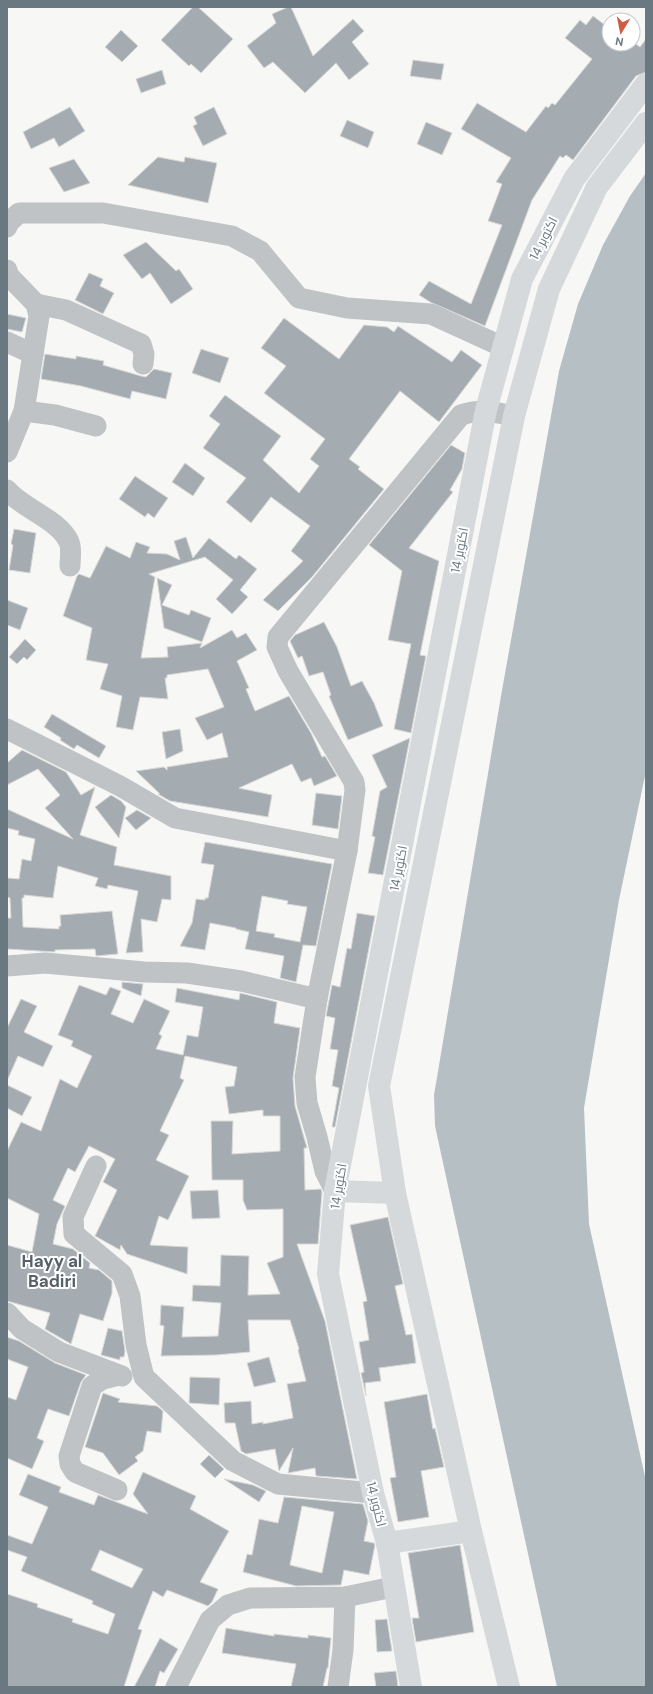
<svg xmlns="http://www.w3.org/2000/svg" width="653" height="1694" font-family="'DM Sans',Cairo,sans-serif">
  <rect width="100%" height="100%" fill="#f7f7f5"/>
  <path fill="#b6c0c4" d="M646 173V771L619 900 584 1108 589 1224 646 1481V1687H557L435 1126 434 1095 501 696 559 371 578 304 603 245 630 196Z"/>
  <g fill="#a5acb1" stroke="#d9d9d7" fill-rule="evenodd">
    <path d="M193 7H198L233 39 201 73 191 64 189 66 161 40Z"/>
    <path d="M288 7H291L313 56 353 19 364 31 352 42 369 64 349 80 336 63 305 93 273 62 264 68 247 46 276 23 272 14Z"/>
    <path d="M593 16 609 28V44H629L633 47V42L640 47 646 39V72L636 76 573 160 566 155 563 158 560 156 532 200 485 326 430 302 419 295 429 281 471 304 502 225 488 221 502 184 496 182 511 158 461 129 477 103 526 132 546 106 548 108 552 103 555 105 592 59 565 38 580 20 586 25Z"/>
    <path d="M121 30 138 46 122 62 105 47Z"/>
    <path d="M413 60 444 64 441 80 410 76Z"/>
    <path d="M162 70 166 84 141 93 136 79Z"/>
    <path d="M70 107 85 131 59 147 54 138 31 149 23 132Z"/>
    <path d="M214 107 227 134 203 146 193 126 197 124 194 117Z"/>
    <path d="M347 120 374 132 368 148 340 136Z"/>
    <path d="M426 122 452 133 442 155 417 144Z"/>
    <path d="M158 157 184 162 185 157 217 163 208 203 128 185Z"/>
    <path d="M74 159 90 183 64 192 49 168Z"/>
    <path d="M146 242 176 271 179 269 193 289 171 304 150 273 142 279 123 255Z"/>
    <path d="M89 273 103 279 100 286 114 293 103 314 75 300Z"/>
    <path d="M7 314 26 318 22 332 7 329Z"/>
    <path d="M284 318 339 359 364 325 387 327 394 332 398 326 452 362 461 350 482 365 439 422 400 391 349 459 360 467 358 469 384 489 312 577 278 611 263 600 303 561 291 551 310 526 271 497 251 523 226 502 246 478 203 448 220 424 209 416 225 395 281 436 263 460 299 493 319 466 310 459 325 439 264 393 286 366 261 348Z"/>
    <path d="M201 349 229 358 220 383 192 373Z"/>
    <path d="M45 354 76 359V356L104 361 103 365 141 376 146 377 154 369 172 373 166 399 132 391 130 399 81 386 41 379Z"/>
    <path d="M451 445 465 453 462 469 450 490 453 492 409 548 439 561 420 655 426 656 411 733 394 729 411 644 388 640 402 571 369 545Z"/>
    <path d="M185 463 205 478 193 496 172 482Z"/>
    <path d="M135 476 168 498 154 518 148 513 145 517 119 499Z"/>
    <path d="M14 529 36 533 30 573 9 570 13 545 11 544Z"/>
    <path d="M186 537 193 558 209 538 236 559 239 555 257 569 240 590 248 597 232 614 216 599 233 580 205 557 149 574 155 577 141 658 168 657 167 647 202 643 200 648 232 630 237 638 246 633 257 650 237 661 249 688 246 689 255 711 289 696 311 733 322 757 325 756 337 776 314 786 311 778 301 782 292 764 239 788 272 795 268 817 170 801 158 794H160L136 771 164 767 167 770V767L228 757 222 733 207 740 195 718 224 707 208 669 167 675V678H165L168 699 140 697 133 730 116 727 122 696 100 689 108 664 86 660 92 628 63 616 77 576 79 574 90 578 106 546 130 558 136 542 150 547 147 553 167 554 180 560 174 541Z"/>
    <path d="M157 578 172 585 162 605 189 615 191 610 211 618 202 642 164 628Z"/>
    <path d="M7 600 28 608 20 630 7 625Z"/>
    <path d="M324 622 337 647 351 686 362 681 374 703 383 726 348 740 329 696 331 695 323 672 309 676 302 656 298 658 290 641 295 635Z"/>
    <path d="M25 639 36 650 27 660 24 657 17 664 9 657Z"/>
    <path d="M52 714 106 746 99 758 77 745 74 749 60 740 61 738 44 727Z"/>
    <path d="M180 729 183 751 166 759 162 732Z"/>
    <path d="M410 738 383 875 368 873 375 837 372 836 380 791 387 787 372 755Z"/>
    <path d="M22 750 66 772 81 795 95 787 80 835 117 847 114 865 171 876V900L162 899 157 922 141 919 143 952 126 953 138 891 108 885 107 889 95 886 98 878 58 866 53 898 24 895V898H22L23 927 59 929V926H61L60 915 112 911 118 954 96 956 95 949 55 950V952L7 949V918H11L10 898 7 897V878L19 879 22 859 31 861 35 839 18 835 19 831 7 828V809L73 839 45 808 60 795 38 769 7 785V763Z"/>
    <path d="M316 793 342 796 338 829 312 825Z"/>
    <path d="M111 795 121 801 126 807 119 838 95 807Z"/>
    <path d="M137 810 151 818 136 830 125 818Z"/>
    <path d="M205 842 332 864 316 946 303 945 296 982 280 978 284 956 245 949 249 932 236 929V928L210 923 205 950 180 946 192 923 196 899 205 900V898H208L214 865 201 863ZM262 896 288 901 287 904 307 907 300 942 274 937 275 934 256 931Z"/>
    <path d="M357 913 375 916 335 1127H332L339 1088 332 1086 338 1050 330 1049 335 1018 326 1016 332 985 340 987 347 948 351 949Z"/>
    <path d="M122 982 143 984 141 996 122 988Z"/>
    <path d="M79 985 106 995 110 987 121 991 111 1014 133 1023 144 999 170 1011 159 1034 162 1036 156 1049 183 1055 187 1035 198 1037 203 1007 175 1002 177 988 239 1000 240 993 277 1002 274 1023 300 1028 293 1078 295 1106 307 1148H304L305 1190 321 1189 322 1192 318 1244H297L325 1321 357 1479 316 1476 315 1468 288 1473 293 1448 279 1471 275 1449 246 1454 241 1451 235 1423H225L224 1403 251 1401 252 1424 263 1422V1424L293 1418 287 1384 306 1381 298 1350 299 1349 290 1320H248L250 1352 216 1355 161 1356 164 1326 160 1325 161 1305 184 1307 182 1337 218 1336 221 1303 192 1301 193 1285 220 1286 221 1255 249 1256 248 1295 280 1294 267 1263 283 1257V1209L247 1210 243 1200V1180H212L211 1121H233L232 1154 280 1151V1116H263V1110L229 1114 225 1087 234 1086 237 1067 185 1056 180 1078 184 1080 160 1131 169 1135 156 1160 189 1176 168 1220 159 1216 150 1245 188 1247 187 1274 127 1254 121 1245 120 1250 95 1236 117 1190 103 1182 115 1159 89 1146 75 1172 68 1168 53 1200 65 1206 57 1224 53 1244 73 1249 90 1263 89 1268 99 1270 112 1281V1293L103 1321 80 1314 71 1344 45 1329 50 1313 7 1301V1245L32 1252 39 1214 7 1198V1151L21 1122 41 1131 60 1079 77 1088 92 1056 71 1046 73 1041 58 1035Z"/>
    <path d="M21 999 37 1006 24 1032 53 1046 43 1067 18 1056 7 1081V1028Z"/>
    <path d="M7 1085 32 1097 22 1116 7 1108Z"/>
    <path d="M218 1190 220 1218 192 1219 190 1191Z"/>
    <path d="M388 1217 403 1284 395 1286 406 1335 412 1334 416 1363 379 1368 381 1381 365 1383 366 1396 361 1373 364 1372 359 1342 369 1340 363 1302 367 1301 350 1225Z"/>
    <path d="M108 1328 122 1331 125 1351 124 1357H120V1360L101 1355Z"/>
    <path d="M7 1337 19 1341 55 1363 86 1375 81 1382 69 1416 48 1409 37 1438 44 1441 32 1469 7 1458V1397L16 1400 28 1367 7 1359Z"/>
    <path d="M269 1357 276 1382 254 1387 247 1363Z"/>
    <path d="M190 1377 220 1378 219 1405 189 1403Z"/>
    <path d="M103 1393 120 1399 118 1402 157 1406 163 1411 161 1433 147 1431 143 1451 135 1457 138 1461 119 1475 103 1453 85 1447Z"/>
    <path d="M427 1394 433 1429 435 1428 444 1467 421 1471 429 1517 398 1522 390 1478 396 1477 384 1402Z"/>
    <path d="M209 1455 224 1469 215 1478 200 1464Z"/>
    <path d="M143 1472 196 1496 190 1509 229 1531 200 1582 218 1589 212 1602 208 1606 167 1590 163 1597 153 1591 138 1629 142 1630 124 1687H7V1594L38 1604 37 1607 73 1619 72 1622 108 1634 115 1614 92 1604 93 1601 21 1571 27 1557 7 1550V1535L32 1544 48 1507 19 1495 28 1474 61 1487 59 1492 94 1505 98 1495 148 1514 133 1494ZM100 1550 143 1569 132 1588 91 1570Z"/>
    <path d="M224 1479 253 1485 266 1491 259 1502Z"/>
    <path d="M284 1497 363 1504 368 1521 364 1541 374 1543 375 1545 369 1575 344 1570 341 1585 296 1586 243 1572 247 1554 252 1555 259 1519 278 1523ZM302 1506 334 1512 322 1573 290 1565Z"/>
    <path d="M460 1545 474 1632 416 1642 412 1618H419L408 1553Z"/>
    <path d="M387 1619 392 1651 377 1652 375 1620Z"/>
    <path d="M226 1628 274 1636V1634L308 1638V1635L331 1638 328 1668H327L323 1687H291L296 1664 222 1653Z"/>
    <path d="M160 1638 178 1649 164 1673 160 1671 155 1687H134Z"/>
    <path d="M396 1671 398 1687H376L374 1673Z"/>
  </g>
  <g fill="none" stroke-linecap="round" stroke-linejoin="round">
    <g stroke="#bfc3c6" stroke-width="21">
      <path d="M7 227 8 223 19 213H103L232 236 260 251 299 298 347 308 431 314 503 347"/>
      <path d="M7 270 8 275 36 304 39 316 24 411 55 415 96 426"/>
      <path d="M36 304 66 310 141 344 144 354 143 364"/>
      <path d="M7 342 33 354"/>
      <path d="M7 452 24 411"/>
      <path d="M7 490C23 509 60 520 69 542 72 548 70 560 70 566"/>
      <path d="M7 729 120 786 175 818 347 851 355 790 354 782 288 671 277 647 278 637 461 415C481 408 493 412 514 416"/>
      <path d="M7 966 45 963 144 972 187 973 241 981 317 999"/>
      <path d="M96 1166 73 1217 74 1234 122 1274 130 1296 136 1345 144 1377 233 1461 278 1484 373 1493"/>
      <path d="M335 1191 325 1171 317 1137 307 1103 305 1077 317 999 347 851"/>
      <path d="M7 1313 22 1329 59 1352 122 1376"/>
      <path d="M117 1490 75 1472 70 1464 69 1456 92 1386 103 1379 119 1375"/>
      <path d="M176 1687 210 1620 228 1605 250 1598 345 1597 393 1587"/>
      <path d="M338 1687 343 1650 345 1597"/>
    </g>
    <g stroke="#d5d9dc" stroke-width="22">
      <path d="M335 1191 395 1193"/>
      <path d="M387 1543 471 1531"/>
      <path d="M411 1687 387 1543 373 1493 328 1274 335 1191 486 410 522 279 574 179 646 84"/>
      <path d="M509 1687 471 1531 395 1193 379 1086 514 416 549 289 597 187 646 123"/>
    </g>
  </g>
  <g text-anchor="middle" stroke-width="4" stroke-linejoin="round" paint-order="stroke">
    <g font-size="13" fill="#6a7882" stroke="#fff">
      <text transform="translate(543 238) rotate(-63)" y="5">14 اكتوبر</text>
      <text transform="translate(459 550) rotate(-79)" y="5">14 اكتوبر</text>
      <text transform="translate(398 868) rotate(-79)" y="5">14 اكتوبر</text>
      <text transform="translate(338 1186) rotate(-81)" y="5">14 اكتوبر</text>
      <text transform="translate(377 1504) rotate(76)" y="5">14 اكتوبر</text>
    </g>
    <g font-size="17" font-weight="bold" fill="#576168" stroke="#fff">
      <text x="52" y="1267">Hayy al<tspan x="52" dy="20">Badiri</tspan></text>
    </g>
  </g>
  <rect width="653" height="1694" fill="none" stroke="#6a7882" stroke-width="16"/>
  <g transform="translate(621 32) rotate(190)"><circle r="19" fill="#ffffff" stroke="#c3c9cd"/>
  <path d="M0-3L7 15L0 10L-7 15Z" fill="#cd5e3f"/>
  <text y="-6" font-size="11" font-weight="bold" text-anchor="middle" fill="#6a7882">N</text>
  </g>
</svg>
